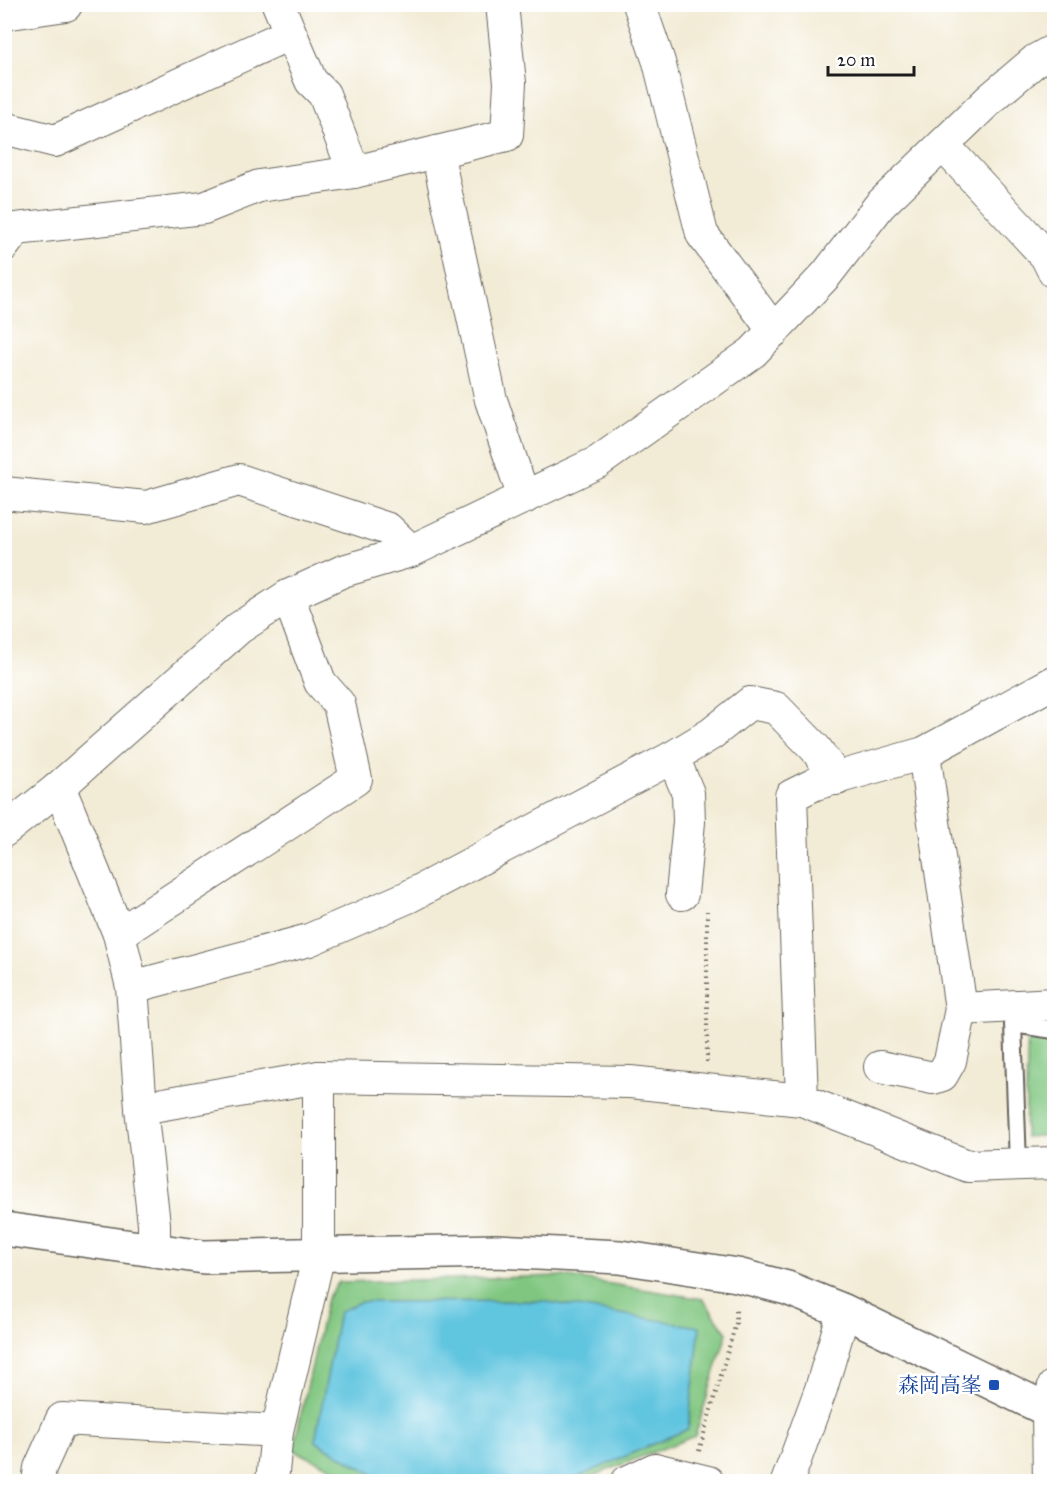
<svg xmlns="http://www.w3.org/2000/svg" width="1059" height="1486" font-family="'IM FELL Great Primer','Noto Serif JP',serif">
  <rect width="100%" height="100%" fill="#fff"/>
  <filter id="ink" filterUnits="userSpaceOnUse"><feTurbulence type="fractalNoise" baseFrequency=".0167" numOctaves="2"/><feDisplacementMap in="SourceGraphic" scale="12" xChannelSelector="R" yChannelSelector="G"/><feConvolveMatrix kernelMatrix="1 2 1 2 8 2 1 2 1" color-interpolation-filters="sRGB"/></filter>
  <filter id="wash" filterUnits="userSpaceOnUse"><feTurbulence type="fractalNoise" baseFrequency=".008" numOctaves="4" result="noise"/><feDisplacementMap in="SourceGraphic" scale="24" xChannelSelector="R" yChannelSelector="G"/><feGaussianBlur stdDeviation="1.35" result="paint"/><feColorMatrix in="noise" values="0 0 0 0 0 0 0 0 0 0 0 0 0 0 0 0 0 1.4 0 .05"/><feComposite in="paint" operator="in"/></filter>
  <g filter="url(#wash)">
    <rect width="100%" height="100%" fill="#f2ebd5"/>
    <g fill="#80c680" stroke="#4e714e" stroke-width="1.5">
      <path d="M1028 1019 1054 1021V1135L1025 1137Z"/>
      <path d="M562 1276 703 1299 727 1333 695 1436 580 1481H360L293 1450 327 1298 339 1282Z"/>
    </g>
    <path fill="#61c5df" stroke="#3e707e" stroke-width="1.5" d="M542 1301 700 1327 688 1429 567 1482 384 1481 315 1441 339 1312 360 1302Z"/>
  </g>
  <g filter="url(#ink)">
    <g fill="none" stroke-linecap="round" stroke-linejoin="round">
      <defs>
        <path id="service" d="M1018 1165 1013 1024 1054 1030"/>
        <g id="minor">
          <path d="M278 4 311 81 324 94 354 172"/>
          <path d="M639 4 659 62 702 234 774 331"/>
          <path d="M4 14 66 5"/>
          <path d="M4 128 55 141 289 34"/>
          <path d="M943 145 1046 256 1054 272"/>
          <path d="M437 152 491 400 524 498"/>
          <path d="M4 245 16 229 204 208 259 186 354 172 507 135 510 83 502 4"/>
          <path d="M4 493 146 507 239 480 388 529 411 551"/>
          <path d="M924 753 961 1009 1054 1004"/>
          <path d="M673 757 688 793 689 822 682 894"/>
          <path d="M57 789 65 801 119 934 132 987 141 1108 154 1224V1251"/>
          <path d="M4 831 57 789 239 628 288 596 343 571 411 551 598 462 753 352 826 275 880 205 989 100 1036 60 1054 50"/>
          <path d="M119 934 356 779 339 704 320 682 288 596"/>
          <path d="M132 987 309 940 408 897 673 757 711 734 750 703 776 708 816 749 837 779"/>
          <path d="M880 1067 933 1078 942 1075 950 1061 961 1009"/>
          <path d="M802 1100 791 796 815 784 924 753 1054 682"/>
          <path d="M141 1108 319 1077 630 1082 802 1100 968 1166 1054 1163"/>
          <path d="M38 1482 40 1468 62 1419 277 1431"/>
          <path d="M272 1482 277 1431 319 1254V1077"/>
          <path d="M627 1482 655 1469 708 1482"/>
          <path d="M787 1482 821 1389 844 1311"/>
          <path d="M1049 1482 1048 1411 1054 1386"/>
        </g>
        <path id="tertiary" d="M4 1229 204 1257 496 1251 620 1257 737 1275 787 1288 844 1311 1054 1413"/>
      </defs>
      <use href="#service" stroke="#67645d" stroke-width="20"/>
      <use href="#minor" stroke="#67645d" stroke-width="34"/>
      <use href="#tertiary" stroke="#67645d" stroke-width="36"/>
      <g stroke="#67645d" stroke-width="4" stroke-dasharray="1.5 4.5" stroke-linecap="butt">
        <path d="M707 1062V911"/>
        <path d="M699 1451 736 1323V1309"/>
      </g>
      <use href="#service" stroke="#fff" stroke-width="16"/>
      <use href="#minor" stroke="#fff" stroke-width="32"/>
      <use href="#tertiary" stroke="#fff" stroke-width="33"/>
    </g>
  </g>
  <rect fill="#1a4fb4" stroke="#fff" stroke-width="2" x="988" y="1379" width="12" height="12" rx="3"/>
  <g text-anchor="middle" stroke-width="5" stroke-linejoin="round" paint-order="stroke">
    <g font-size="21" fill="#164399" stroke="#fff" text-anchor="end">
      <text x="982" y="1392">森岡高峯</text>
    </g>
  </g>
  <rect width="1059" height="1486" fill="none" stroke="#fff" stroke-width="24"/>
  <path d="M828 66v9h86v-9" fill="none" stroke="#1c1c1c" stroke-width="3"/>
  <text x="837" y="66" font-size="18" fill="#1c1c1c" stroke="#ffffff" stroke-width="4.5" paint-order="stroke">20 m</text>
</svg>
